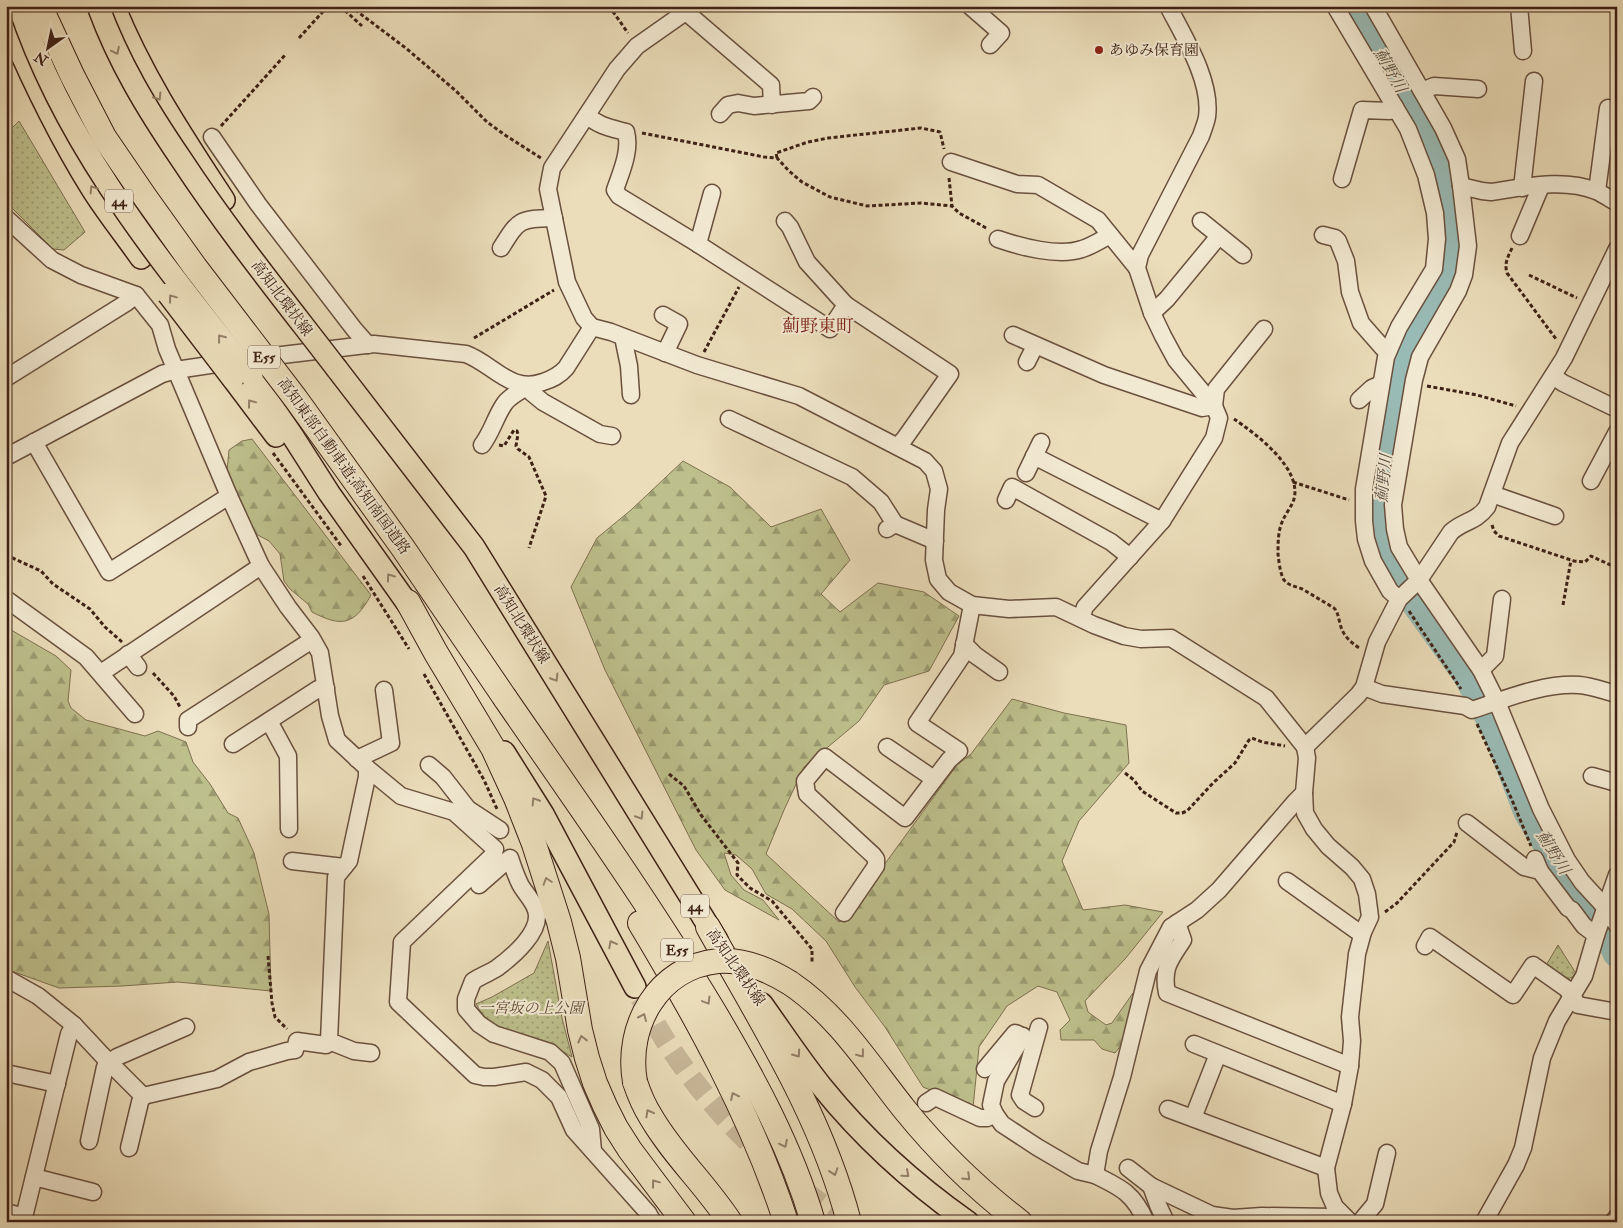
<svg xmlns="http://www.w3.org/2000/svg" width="1623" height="1228" font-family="'IM FELL Double Pica','Noto Serif JP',serif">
  <defs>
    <pattern id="grass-dots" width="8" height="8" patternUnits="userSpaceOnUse" patternTransform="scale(1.25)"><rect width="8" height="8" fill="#bdbf8c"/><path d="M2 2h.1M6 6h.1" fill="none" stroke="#9b9b71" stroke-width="1.8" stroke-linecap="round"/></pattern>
    <pattern id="forest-firs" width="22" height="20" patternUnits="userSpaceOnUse" patternTransform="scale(1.25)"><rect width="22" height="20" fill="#bdbf8c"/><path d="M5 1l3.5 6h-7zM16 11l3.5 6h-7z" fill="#9b9b71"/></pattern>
  </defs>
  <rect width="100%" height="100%" fill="#ebddba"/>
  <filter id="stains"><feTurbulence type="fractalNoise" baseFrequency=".004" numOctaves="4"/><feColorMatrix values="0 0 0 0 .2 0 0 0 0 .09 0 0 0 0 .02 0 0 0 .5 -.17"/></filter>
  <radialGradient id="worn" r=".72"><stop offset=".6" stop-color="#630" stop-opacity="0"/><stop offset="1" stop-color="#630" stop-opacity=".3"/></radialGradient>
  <g fill="url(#grass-dots)" stroke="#7e7050">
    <path d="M19 121 85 232 64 250 53 249 6 202V134Z"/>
    <path d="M548 941 562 1018 572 1057C561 1050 550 1043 538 1039 511 1031 491 1032 476 1004L492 997 534 973Z"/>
    <path d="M1558 945 1577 975 1565 980 1545 967Z"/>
  </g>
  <g fill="url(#forest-firs)" stroke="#7e7050">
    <path d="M252 439 371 595C354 626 341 627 312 612L308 604 290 589 284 581 280 554 269 541 256 534 227 471 229 450 242 441Z"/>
    <path d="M683 461 730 487 771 527 821 509 850 560 821 594 840 612 878 583 924 592 959 616 929 671 884 685 859 721 804 767 784 810 766 854 839 922 849 913 957 765 971 754 1012 699 1064 713 1126 725 1129 763 1079 821 1062 861 1083 910 1125 905 1163 912 1125 959 1085 1001 1088 1012 1106 1025 1112 1023 1133 993C1131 1013 1129 1037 1115 1053L1102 1049 1094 1040H1061L1060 1030 1070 1020 1057 992 1038 986 1007 1006 979 1047 973 1108 923 1087 885 1027 855 987 826 941 792 909 766 894 752 869 736 855 724 853 731 875 744 890 763 900 779 920 725 890 696 850 605 670 571 587 597 538 631 510Z"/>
    <path d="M6 627 56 656 71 670 68 701 71 708 86 720 145 736 158 731 186 742 193 762 210 784 228 813 238 818 254 853 269 914 271 991 178 982 122 986 59 988 6 969Z"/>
  </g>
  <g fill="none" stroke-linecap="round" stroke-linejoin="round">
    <path stroke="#99bbb5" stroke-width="29" d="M1355 6 1422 122 1433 145 1441 166 1449 210 1451 252 1449 269 1444 284 1409 341 1403 357 1394 396 1378 498 1382 541 1395 570 1414 601 1468 676 1498 734 1528 812 1561 867 1611 939 1617 953"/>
    <path stroke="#c8b799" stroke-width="21" stroke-dasharray="21 11" stroke-linecap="butt" d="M640 997C649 1011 656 1026 665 1040 711 1112 776 1176 848 1222"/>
    <defs>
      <g id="minor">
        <path d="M694 6 637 46 617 69 552 168 548 189 567 282 584 318 592 327 611 332 697 365 799 396 925 461 934 471 939 489 936 510 934 560 938 579 949 592 972 605 1009 609 1056 607 1094 625 1124 636 1141 639 1171 638 1266 698 1305 747 1307 758 1304 793 1305 813 1314 829 1328 846 1352 867 1362 879 1367 894 1370 917 1363 932 1357 954 1350 1017 1352 1041 1350 1066 1343 1104 1326 1168 1329 1193 1335 1207 1350 1222"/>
        <path d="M970 6 1001 33 990 45"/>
        <path d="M1335 6 1408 129 1426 175 1435 213 1437 239 1434 269 1399 327 1386 357 1364 489V521L1366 539 1373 561 1390 591 1399 599"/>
        <path d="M1373 6 1443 128 1457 159 1461 186 1468 246 1464 275 1458 291 1420 357 1414 380 1393 505 1395 529 1399 547 1419 580 1481 670 1497 702 1541 809 1567 860 1582 882 1605 907 1617 925"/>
        <path d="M1519 6 1523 51"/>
        <path d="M686 12 771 85 772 105"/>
        <path d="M1422 91 1434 86 1478 89"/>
        <path d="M720 114 728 105 738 103 754 106 809 101 813 97"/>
        <path d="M587 115C598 126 611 128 626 132 631 151 621 172 615 190L619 196 698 244 830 329 846 305 950 374 905 438 898 446"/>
        <path d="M212 137 258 204 354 329 368 345"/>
        <path d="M951 162 1017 184 1038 185 1098 220 1137 268"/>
        <path d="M1342 179 1362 110 1390 111 1395 107"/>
        <path d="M1461 186 1482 191 1491 192C1526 187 1563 178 1596 191 1603 194 1610 199 1617 203"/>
        <path d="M1522 188 1534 81"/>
        <path d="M1597 191 1608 108"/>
        <path d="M6 218 52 260 81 275 136 295 160 325 167 349 229 496 261 566 288 607 311 637 320 653 330 716 337 740 367 768V777L349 861 336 877 329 1041 354 1051 371 1053"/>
        <path d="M785 221 790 227 807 262 846 305"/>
        <path d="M1201 221 1243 255"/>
        <path d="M1323 235 1335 238 1338 241 1346 261 1350 292 1361 323 1382 347 1388 351"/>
        <path d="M1520 236 1541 186"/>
        <path d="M998 239C1021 247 1059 257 1082 249 1092 246 1101 240 1110 235"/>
        <path d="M698 244 712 193"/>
        <path d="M501 248C519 219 519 219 554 218"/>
        <path d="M1152 313 1167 299 1219 236"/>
        <path d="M663 315 679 324 665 353"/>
        <path d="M1013 335 1104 375 1202 408 1214 406 1216 389 1264 329"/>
        <path d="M623 337 629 366 631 395"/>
        <path d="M257 358 374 344 466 354C493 364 511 394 543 382 552 379 559 376 566 368L592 327"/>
        <path d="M1027 362 1035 346"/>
        <path d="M1553 376 1563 383 1617 409"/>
        <path d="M6 378 126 303 136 295"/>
        <path d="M1359 400 1372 388 1381 384"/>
        <path d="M729 419 852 477 881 502 895 524"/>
        <path d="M34 442 109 572 229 496"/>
        <path d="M482 445C492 432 496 415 505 403 510 396 520 392 527 386L532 393 543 402 600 434 612 436"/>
        <path d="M1034 456 1162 521"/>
        <path d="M6 457 162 374 176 370 230 362"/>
        <path d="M1026 473 1041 442"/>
        <path d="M1591 481 1617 432"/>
        <path d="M1492 494 1555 516"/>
        <path d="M1006 500 1012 487 1111 542 1130 557"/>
        <path d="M887 529 895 524 935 541"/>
        <path d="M6 599 86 657 135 714"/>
        <path d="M1081 618 1085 607 1162 521 1214 438 1219 418 1214 406 1176 360 1163 336 1152 313 1137 268 1140 255 1201 136C1203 130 1206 123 1207 117 1212 81 1184 37 1168 6"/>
        <path d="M964 644 975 655 999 672"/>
        <path d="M128 654 138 667"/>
        <path d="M1481 670 1495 656 1502 599"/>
        <path d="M101 673 261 566"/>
        <path d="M1364 687 1382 694 1465 706 1472 710C1506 699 1542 683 1579 685 1592 686 1604 691 1617 694"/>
        <path d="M269 721 288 756 289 829"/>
        <path d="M188 727V720L312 640"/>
        <path d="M233 744 318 689 326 688"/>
        <path d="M887 747 934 779"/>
        <path d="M1305 747 1358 695 1364 687 1377 642 1399 599 1419 580 1451 532C1463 521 1476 522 1487 507L1510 443 1564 358 1617 249"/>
        <path d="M357 759 391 743 384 690"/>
        <path d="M429 765 443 777 468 809"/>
        <path d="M367 768 401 796 454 812 495 849 494 854 402 942 398 1002 475 1075 484 1077H494L526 1072 542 1080 559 1097 574 1130 648 1213 653 1222"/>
        <path d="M1592 776 1617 783"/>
        <path d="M461 817 468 809 500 830"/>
        <path d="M1467 823 1524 867 1540 871"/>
        <path d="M1535 859 1540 871 1568 908 1572 910 1584 926 1596 935"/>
        <path d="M292 861 344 867"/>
        <path d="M1287 881 1357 931 1363 932"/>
        <path d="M479 885 510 858C513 867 516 876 520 884 524 892 533 900 536 910 543 931 512 957 497 968 489 973 481 976 473 981L466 999V1009L479 1024 494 1034 550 1052 562 1063 591 1129 593 1151"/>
        <path d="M844 913 876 866V859L873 855 807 794 805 781 825 757 905 818 949 760 959 751 917 723 962 656 972 605"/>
        <path d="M1177 923 1183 940C1170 960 1162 968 1167 993L1350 1066"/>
        <path d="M1425 946 1430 937 1513 995 1533 965 1567 989 1578 1005 1617 1012"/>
        <path d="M6 978 38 996 74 1025 69 1034 24 1217 6 1212"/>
        <path d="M74 1025 102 1055 143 1096 217 1079 249 1062 287 1051 295 1050 297 1041 326 1045 329 1041"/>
        <path d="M1023 1036 996 1081 991 1105 995 1114 1002 1124 1037 1147 1078 1171 1095 1175"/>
        <path d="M1194 1044 1343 1104"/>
        <path d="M985 1069 1015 1033 1018 1034"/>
        <path d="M6 1073 57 1084"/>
        <path d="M926 1103 935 1097 980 1118H987L995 1114"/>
        <path d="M1035 1108 1024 1101 1020 1095 1039 1027"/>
        <path d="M1168 1109 1326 1168"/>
        <path d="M1193 1118 1218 1054"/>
        <path d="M89 1141 105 1067 117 1057 186 1027"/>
        <path d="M129 1148 140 1102 143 1096"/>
        <path d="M1128 1168 1151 1186 1212 1215 1233 1218 1262 1216 1333 1217 1340 1212"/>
        <path d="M34 1177 93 1192"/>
        <path d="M1151 1186 1158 1205 1166 1222"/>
        <path d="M1146 1222C1134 1194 1122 1188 1095 1175L1099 1151 1122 1077 1148 971 1171 927 1197 910 1219 890 1295 802 1304 793"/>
        <path d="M1360 1222 1375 1204 1387 1153"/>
        <path d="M1484 1222 1516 1165 1523 1148 1542 1058 1557 1021 1584 976 1596 935 1617 875"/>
        <path d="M1613 1222 1617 1217"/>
      </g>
      <g id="major">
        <path d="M114 6C142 76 183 137 224 200"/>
        <path d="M6 19C31 78 59 136 92 189 107 213 125 235 141 258"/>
        <path d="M337 369 474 547 717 940"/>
        <path d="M252 377 292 435 329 493 417 617"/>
        <path d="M233 379 276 436"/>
        <path d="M504 752 543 814 635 987"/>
        <path d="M762 1004C782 1032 801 1061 822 1087 864 1139 914 1184 968 1222"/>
      </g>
      <g id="highway">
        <path d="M408 602 436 653 493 748 516 798 534 844 559 922 568 958 580 1030 587 1058 595 1083 605 1106 616 1128 630 1150 684 1222"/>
        <path d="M505 698C576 801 649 903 713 1010 753 1077 791 1147 813 1222"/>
        <path d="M640 923C697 1018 752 1117 786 1222"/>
        <path d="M708 927C761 1022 821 1114 849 1222"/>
        <path d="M790 983C838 1015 869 1065 905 1110 939 1152 977 1189 1020 1222"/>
        <path d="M635 1082C639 1094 644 1106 651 1117 673 1155 706 1185 730 1222"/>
      </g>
    </defs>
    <use href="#minor" stroke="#69503e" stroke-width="19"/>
    <use href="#major" stroke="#3e2115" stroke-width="24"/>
    <use href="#highway" stroke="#3e2115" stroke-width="26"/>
    <g stroke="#3e2115" stroke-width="3" stroke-dasharray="4 2.5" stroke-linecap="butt">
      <path d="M340 6 362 26"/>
      <path d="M350 6 407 49 456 91 487 122 505 135 541 158"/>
      <path d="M609 6 628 33"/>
      <path d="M299 38 328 6"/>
      <path d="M221 126 286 54"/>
      <path d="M642 133 764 157 777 158 789 171 802 182 830 197 867 206 921 203 952 206"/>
      <path d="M777 158 776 153 808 142 828 138 921 128 940 132 944 149"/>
      <path d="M949 178 952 206 959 213 988 229"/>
      <path d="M1512 248C1508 257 1504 263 1507 273L1556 339"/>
      <path d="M1529 275 1577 298"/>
      <path d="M474 338 554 290"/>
      <path d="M704 352 739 287"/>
      <path d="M1427 386 1477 395 1516 406"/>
      <path d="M1234 419C1256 434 1302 468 1294 499 1292 506 1286 513 1283 520 1278 530 1278 542 1278 554 1279 562 1280 573 1284 580 1290 587 1297 586 1304 590 1314 596 1324 602 1334 608 1338 612 1338 617 1340 623 1342 635 1351 643 1361 649"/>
      <path d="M499 445 504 446 514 430 517 431 518 434 516 446 518 449 529 457 546 496 529 548"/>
      <path d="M273 453 342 547"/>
      <path d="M1293 482 1349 500"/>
      <path d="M1492 525 1494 531 1499 536 1574 561 1585 562 1591 556 1617 568"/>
      <path d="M6 555 41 571 53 584 90 609 105 627 122 642"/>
      <path d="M363 576 409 649"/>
      <path d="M1563 605 1571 560"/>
      <path d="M1409 611 1461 689"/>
      <path d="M153 673 174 696 180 707"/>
      <path d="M424 674 484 780 497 809"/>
      <path d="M1477 724 1512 800 1531 846"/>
      <path d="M1125 773 1134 780 1142 791 1176 813H1182L1187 811 1213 783 1235 763 1249 740 1252 738 1262 742 1285 746"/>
      <path d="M669 774 684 786 701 815 738 863 737 875 750 888 772 901 812 949V962"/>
      <path d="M1385 912 1397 903 1454 842 1457 832"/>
      <path d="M268 956 272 1003 275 1017 287 1029"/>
    </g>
    <use href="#minor" stroke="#f2e9d2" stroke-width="16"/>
    <use href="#major" stroke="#ebddba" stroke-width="21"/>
    <use href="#highway" stroke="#ebddba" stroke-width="24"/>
    <defs>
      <g id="major-bridge">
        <path d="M19 6C66 148 161 261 252 377"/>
        <path d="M98 6C119 63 147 109 181 159 229 232 284 300 337 369"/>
        <path d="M168 294 233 379"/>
      </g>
      <g id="highway-bridge">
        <path d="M40 6 72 75 104 137 145 197 195 267 296 399 403 548 505 698"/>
        <path d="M635 1082C625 1026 658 967 718 961 743 959 769 970 790 983"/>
      </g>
    </defs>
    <use href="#major-bridge" stroke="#3e2115" stroke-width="24" stroke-linecap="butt"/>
    <use href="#highway-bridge" stroke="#3e2115" stroke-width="26" stroke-linecap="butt"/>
    <use href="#major-bridge" stroke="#ebddba" stroke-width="21"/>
    <use href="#highway-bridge" stroke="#ebddba" stroke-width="24"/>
  </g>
  <defs><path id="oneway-chevron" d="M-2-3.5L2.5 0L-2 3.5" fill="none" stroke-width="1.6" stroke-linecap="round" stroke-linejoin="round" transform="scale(1.25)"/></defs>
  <g stroke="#947f68">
    <use href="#oneway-chevron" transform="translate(116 51) rotate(64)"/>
    <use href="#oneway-chevron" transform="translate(158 97) rotate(58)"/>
    <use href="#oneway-chevron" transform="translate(93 189) rotate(-122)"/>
    <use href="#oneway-chevron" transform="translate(172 298) rotate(-127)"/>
    <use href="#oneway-chevron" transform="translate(221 338) rotate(-128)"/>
    <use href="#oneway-chevron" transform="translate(251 403) rotate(-127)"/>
    <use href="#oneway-chevron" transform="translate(390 577) rotate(-126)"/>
    <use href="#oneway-chevron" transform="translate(555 678) rotate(58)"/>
    <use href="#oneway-chevron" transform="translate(535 801) rotate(-122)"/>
    <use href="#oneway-chevron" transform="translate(640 816) rotate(58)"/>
    <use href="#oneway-chevron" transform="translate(547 881) rotate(-108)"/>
    <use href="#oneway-chevron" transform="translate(612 944) rotate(-118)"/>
    <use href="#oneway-chevron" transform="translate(707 1001) rotate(59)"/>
    <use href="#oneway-chevron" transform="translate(643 1017) rotate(-66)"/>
    <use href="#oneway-chevron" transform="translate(582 1039) rotate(-104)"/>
    <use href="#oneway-chevron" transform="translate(797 1054) rotate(55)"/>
    <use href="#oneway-chevron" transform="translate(861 1054) rotate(52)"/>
    <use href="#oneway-chevron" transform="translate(734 1096) rotate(-116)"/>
    <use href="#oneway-chevron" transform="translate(649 1113) rotate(-119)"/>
    <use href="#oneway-chevron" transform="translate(784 1144) rotate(64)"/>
    <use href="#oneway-chevron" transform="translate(834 1172) rotate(71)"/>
    <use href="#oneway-chevron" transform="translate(906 1174) rotate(41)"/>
    <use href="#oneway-chevron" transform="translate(967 1177) rotate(44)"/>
    <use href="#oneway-chevron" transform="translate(655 1183) rotate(-127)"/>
  </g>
  <circle fill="#8f2418" stroke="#f2e9d2" stroke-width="2" cx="1099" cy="50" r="5"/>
  <g text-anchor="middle" stroke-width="4" stroke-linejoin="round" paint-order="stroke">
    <g fill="#f2e9d2" stroke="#745d4e" stroke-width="1">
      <rect x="105" y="189.5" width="28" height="23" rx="4"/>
      <rect x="248" y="345.5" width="32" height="23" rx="4"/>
      <rect x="681" y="894.5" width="28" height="23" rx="4"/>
      <rect x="661" y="938.5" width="32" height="23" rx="4"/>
    </g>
    <g font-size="14" font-weight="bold" fill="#3e2115">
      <text x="119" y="206">44</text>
      <text x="264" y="362">E55</text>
      <text x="695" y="911">44</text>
      <text x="677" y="955">E55</text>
    </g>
    <g font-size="15" fill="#3e2115" stroke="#f2e9d2" text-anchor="start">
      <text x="1109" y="55">あゆみ保育園</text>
    </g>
    <g font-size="15" fill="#3e2115" stroke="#f2e9d2">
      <text transform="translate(282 298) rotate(53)" y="5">高知北環状線</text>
      <text transform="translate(344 466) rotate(54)" y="5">高知東部自動車道;高知南国道路</text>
      <text transform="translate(522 624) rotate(58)" y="5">高知北環状線</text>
      <text transform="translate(736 967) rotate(55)" y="5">高知北環状線</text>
    </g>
    <g font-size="15" font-style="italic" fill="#5e4833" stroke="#f2e9d2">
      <text x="531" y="1013">一宮坂の上公園</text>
    </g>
    <g font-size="16" font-style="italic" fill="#594f45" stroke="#f2e9d2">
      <text transform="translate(1391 70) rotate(60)" y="6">薊野川</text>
      <text transform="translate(1383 478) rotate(-84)" y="6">薊野川</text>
      <text transform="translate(1554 852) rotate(58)" y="6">薊野川</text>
    </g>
    <g font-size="18" fill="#7a1f14" stroke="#f2e9d2">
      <text x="818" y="332">薊野東町</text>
    </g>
  </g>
  <rect width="1623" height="1228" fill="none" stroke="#ebddba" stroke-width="25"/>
  <rect x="8" y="8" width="1608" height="1213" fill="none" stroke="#3e2115" stroke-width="2.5"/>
  <rect x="12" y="12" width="1598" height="1203" fill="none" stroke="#3e2115"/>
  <g transform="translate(48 48) rotate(213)" stroke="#f2e9d2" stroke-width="4" paint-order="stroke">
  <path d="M0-4L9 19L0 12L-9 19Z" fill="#3e2115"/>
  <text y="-8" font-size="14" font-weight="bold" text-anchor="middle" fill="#3e2115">N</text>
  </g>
  <rect width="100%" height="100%" filter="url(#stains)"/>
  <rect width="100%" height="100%" fill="url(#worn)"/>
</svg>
